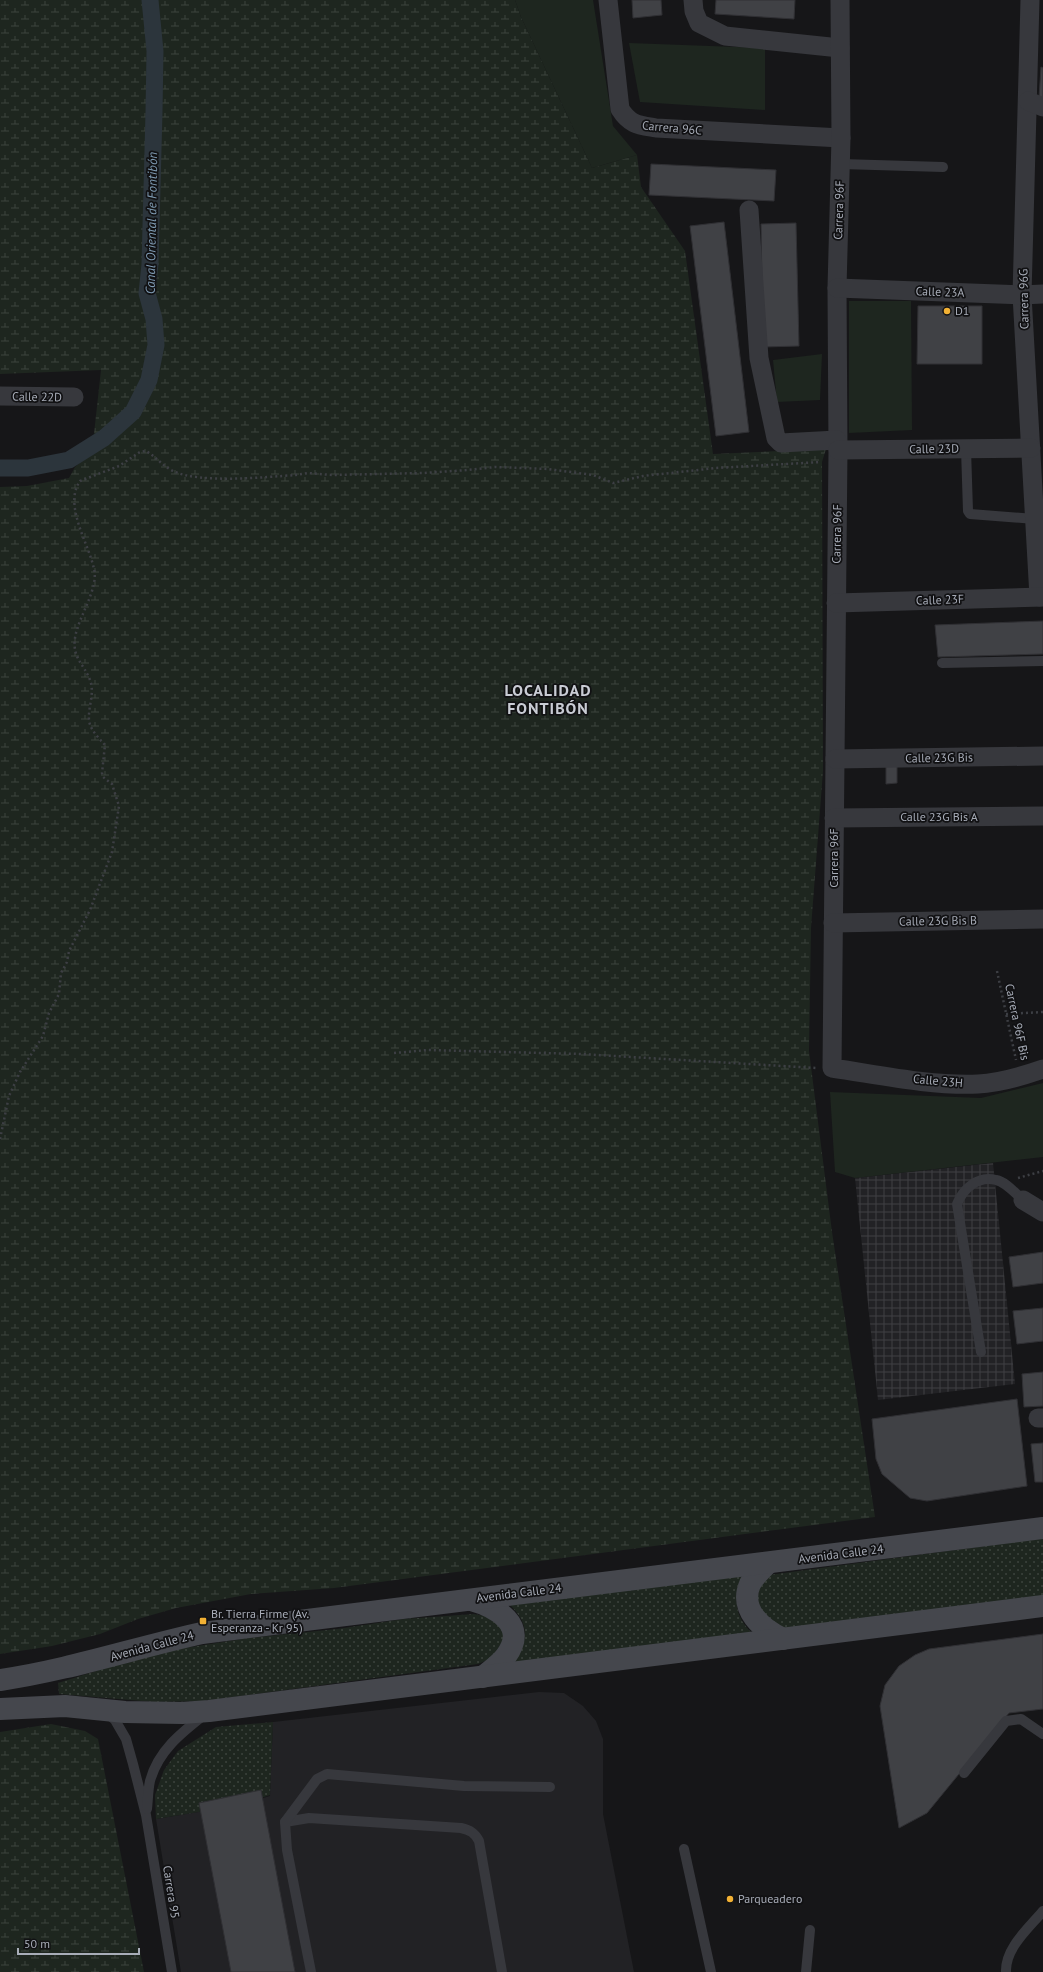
<svg xmlns="http://www.w3.org/2000/svg" width="1043" height="1972" font-family="'PT Sans',sans-serif">
  <defs>
    <pattern id="industrial-grid" width="8" height="8" patternUnits="userSpaceOnUse"><rect width="8" height="8" fill="#222225"/><path d="M0 4h8M4 0v8" fill="none" stroke="#3f3f43"/></pattern>
    <pattern id="grass-dots" width="8" height="8" patternUnits="userSpaceOnUse"><rect width="8" height="8" fill="#1e261f"/><path d="M2 2h.1M6 6h.1" fill="none" stroke="#3c433d" stroke-width="1.8" stroke-linecap="round"/></pattern>
    <pattern id="wetland-marsh" width="20" height="14" patternUnits="userSpaceOnUse"><rect width="20" height="14" fill="#1e261f"/><path d="M1 5h8M5 5V1M11 12h8M15 12V8" fill="none" stroke="#3c433d"/></pattern>
  </defs>
  <rect width="100%" height="100%" fill="#161618"/>
  <path fill="#222225" d="M539 1692 564 1693 583 1706 596 1721 603 1739V1814L634 1972H181L156 1819 235 1806 270 1796 273 1722Z"/>
  <path fill="url(#industrial-grid)" d="M993 1163 1015 1384 878 1400 855 1178Z"/>
  <g fill="url(#grass-dots)">
    <path d="M1043 1538V1596L791 1630 778 1628 756 1605 760 1586 769 1575Z"/>
    <path d="M743 1575C734 1599 733 1615 753 1634L511 1664C529 1640 531 1625 508 1603Z"/>
    <path d="M474 1614 490 1617 501 1624 504 1638 493 1658 478 1664 204 1701 154 1702 59 1694 58 1683 134 1659 178 1649 249 1638 337 1629 404 1619Z"/>
    <path d="M273 1722 270 1795 235 1806 156 1819 155 1795 164 1770 178 1751 216 1727Z"/>
  </g>
  <g fill="url(#wetland-marsh)">
    <path d="M0 0H515L521 17 592 168 637 155 641 187 685 251 713 454 826 449 822 462 823 771 811 928 809 1051 832 1232 875 1517 334 1588 251 1594 176 1608 138 1619 100 1634 52 1646 0 1654V487L27 486 69 478 75 467 92 452 101 370 0 374Z"/>
    <path d="M51 1724 85 1731 98 1739 144 1972H0V1732Z"/>
  </g>
  <g fill="#1e261f">
    <path d="M515 0H593L613 126 637 155 592 168 521 17Z"/>
    <path d="M629 43 765 48V110L640 102Z"/>
    <path d="M849 301H911L912 430 849 433Z"/>
    <path d="M822 354 820 400 777 402 773 360Z"/>
    <path d="M1043 1083V1157L855 1178 835 1172 830 1092 981 1098Z"/>
  </g>
  <g fill="none" stroke-linecap="round" stroke-linejoin="round">
    <path stroke="#2c353c" stroke-width="17" d="M0 468H28L69 460 104 438 133 412 149 380 156 345 154 319 147 293 150 264 154 112 155 51 150 0"/>
  </g>
  <g fill="#404145" stroke="#303034">
    <path d="M632 0H661L662 15 633 18Z"/>
    <path d="M716 0H795L794 19 715 14Z"/>
    <path d="M1041 67 1043 68V100L1039 98Z"/>
    <path d="M651 164 776 170 774 201 649 195Z"/>
    <path d="M724 222 749 432 716 436 690 226Z"/>
    <path d="M796 223 799 346 763 347 761 224Z"/>
    <path d="M918 306H982V364H917Z"/>
    <path d="M1043 621V654L938 657 935 625Z"/>
    <path d="M897 764V783L886 784V765Z"/>
    <path d="M1043 1252V1283L1013 1287 1009 1257Z"/>
    <path d="M1043 1308V1341L1017 1344 1013 1311Z"/>
    <path d="M1043 1372V1406L1024 1407 1022 1374Z"/>
    <path d="M1017 1399 1027 1486 927 1501 910 1498 882 1474 876 1459 872 1419Z"/>
    <path d="M1043 1443V1482H1035L1031 1444Z"/>
    <path d="M1043 1634V1709L1009 1713 927 1813 899 1828 880 1706 885 1685 899 1666 915 1655 929 1649Z"/>
    <path d="M261 1790 295 1972H231L199 1803Z"/>
  </g>
  <g fill="none" stroke-linecap="round" stroke-linejoin="round">
    <g stroke="#3d3f44" stroke-width="2.5" stroke-dasharray="2 3" stroke-linecap="butt">
      <path d="M997 971 1016 1060"/>
      <path d="M1006 1014 1043 1012"/>
      <path d="M394 1053 428 1050 581 1054 816 1068"/>
      <path d="M0 1139 9 1096 20 1072 43 1036 49 1013 59 994 61 973 67 962 69 951 90 910 112 852 119 806 112 784 103 777 102 773 105 745C99 738 90 730 89 720 88 706 95 694 90 680 84 664 72 658 75 638 78 617 99 589 94 569 89 544 63 505 80 481L119 466 140 452 146 451C156 457 163 466 173 471 200 484 265 477 296 475L308 473 332 475 423 473 468 470 495 467 548 469 593 475 613 483 643 476 716 468 821 462"/>
      <path d="M1018 1178 1043 1171"/>
    </g>
    <g stroke="#37383d" stroke-width="10">
      <path d="M841 164 943 167"/>
      <path d="M966 449 968 511 970 514 1035 519"/>
      <path d="M942 663 1043 661"/>
      <path d="M981 1352 957 1204C963 1189 978 1175 996 1180 1006 1182 1015 1193 1023 1200"/>
      <path d="M107 1713 115 1720 126 1739 133 1764 146 1815 172 1972"/>
      <path d="M964 1773 1006 1721 1021 1719 1043 1734"/>
      <path d="M147 1809C148 1800 148 1790 150 1781 158 1751 181 1733 204 1715"/>
      <path d="M285 1822 309 1818 461 1828C470 1830 475 1833 479 1841L502 1972"/>
      <path d="M684 1849 711 1972"/>
      <path d="M311 1972 287 1850 285 1822 317 1779 327 1774 464 1786 550 1787"/>
      <path d="M806 1972 810 1930"/>
      <path d="M1006 1972C1005 1948 1029 1928 1043 1911"/>
    </g>
    <g stroke="#37383d" stroke-width="19">
      <path d="M608 0 620 109C630 125 639 125 656 128L841 138"/>
      <path d="M693 0 694 11 699 23 725 36 840 48"/>
      <path d="M840 0 841 138 837 288 838 450 832 1068C880 1075 930 1086 978 1084 999 1083 1023 1076 1043 1069"/>
      <path d="M1030 0 1022 295 1039 597"/>
      <path d="M1028 101 1043 107"/>
      <path d="M749 210 759 358 776 438 781 443 837 440"/>
      <path d="M837 288 1022 295 1043 294"/>
      <path d="M0 396 74 397"/>
      <path d="M838 450 1031 448"/>
      <path d="M836 603 1043 597"/>
      <path d="M835 759 1043 756"/>
      <path d="M834 818 1043 816"/>
      <path d="M833 923 1043 919"/>
      <path d="M1023 1200 1043 1212"/>
      <path d="M1038 1418H1043"/>
    </g>
    <g stroke="#45474d" stroke-width="22">
      <path d="M768 1563C762 1569 754 1576 750 1584 739 1610 762 1629 783 1639"/>
      <path d="M471 1600C496 1607 529 1625 506 1656 500 1664 491 1670 483 1677"/>
      <path d="M0 1680C69 1670 134 1648 202 1633L1043 1528"/>
      <path d="M0 1709 65 1706 125 1712 182 1713 209 1711 1043 1606"/>
    </g>
  </g>
  <g fill="#f2b134" stroke="#111113" stroke-width="1.5">
    <circle cx="947" cy="311" r="4"/>
    <rect x="199" y="1617" width="8" height="8" rx="2"/>
    <circle cx="730" cy="1899" r="4"/>
  </g>
  <g text-anchor="middle" stroke-width="3.5" stroke-linejoin="round" paint-order="stroke">
    <g font-size="12" fill="#a8adb8" stroke="#111113">
      <text transform="translate(672 128) rotate(5)" y="4">Carrera 96C</text>
      <text transform="translate(839 210) rotate(-88)" y="4">Carrera 96F</text>
      <text transform="translate(940 292) rotate(2)" y="4">Calle 23A</text>
      <text transform="translate(1024 299) rotate(-91)" y="4">Carrera 96G</text>
      <text transform="translate(37 397) rotate(1)" y="4">Calle 22D</text>
      <text transform="translate(934 449) rotate(-1)" y="4">Calle 23D</text>
      <text transform="translate(837 534) rotate(-89)" y="4">Carrera 96F</text>
      <text transform="translate(940 600) rotate(-2)" y="4">Calle 23F</text>
      <text transform="translate(939 758) rotate(-1)" y="4">Calle 23G Bis</text>
      <text x="939" y="821">Calle 23G Bis A</text>
      <text transform="translate(834 858) rotate(-90)" y="4">Carrera 96F</text>
      <text transform="translate(938 921) rotate(-1)" y="4">Calle 23G Bis B</text>
      <text transform="translate(1017 1022) rotate(78)" y="4">Carrera 96F Bis</text>
      <text transform="translate(938 1081) rotate(5)" y="4">Calle 23H</text>
      <text transform="translate(841 1554) rotate(-7)" y="4">Avenida Calle 24</text>
      <text transform="translate(519 1593) rotate(-7)" y="4">Avenida Calle 24</text>
      <text transform="translate(152 1646) rotate(-15)" y="4">Avenida Calle 24</text>
      <text transform="translate(171 1892) rotate(81)" y="4">Carrera 95</text>
    </g>
    <g font-size="12" fill="#a8adb8" stroke="#111113" text-anchor="start">
      <text x="955" y="315">D1</text>
      <text x="211" y="1618">Br. Tierra Firme (Av.<tspan x="211" dy="14">Esperanza - Kr 95)</tspan></text>
      <text x="738" y="1903">Parqueadero</text>
    </g>
    <g font-size="13" font-style="italic" fill="#7f9bb3" stroke="#111113">
      <text transform="translate(151 223) rotate(-89)" y="5">Canal Oriental de Fontibón</text>
    </g>
    <g font-size="16" font-weight="bold" letter-spacing="1" fill="#c9ccd4" stroke="#111113">
      <text x="548" y="696">LOCALIDAD<tspan x="548" dy="18">FONTIBÓN</tspan></text>
    </g>
  </g>
  <path d="M18 1948v6h121v-6" fill="none" stroke="#a8adb8" stroke-width="2"/>
  <text x="24" y="1948" font-size="12" fill="#a8adb8" stroke="#111113" stroke-width="3" paint-order="stroke">50 m</text>
</svg>
